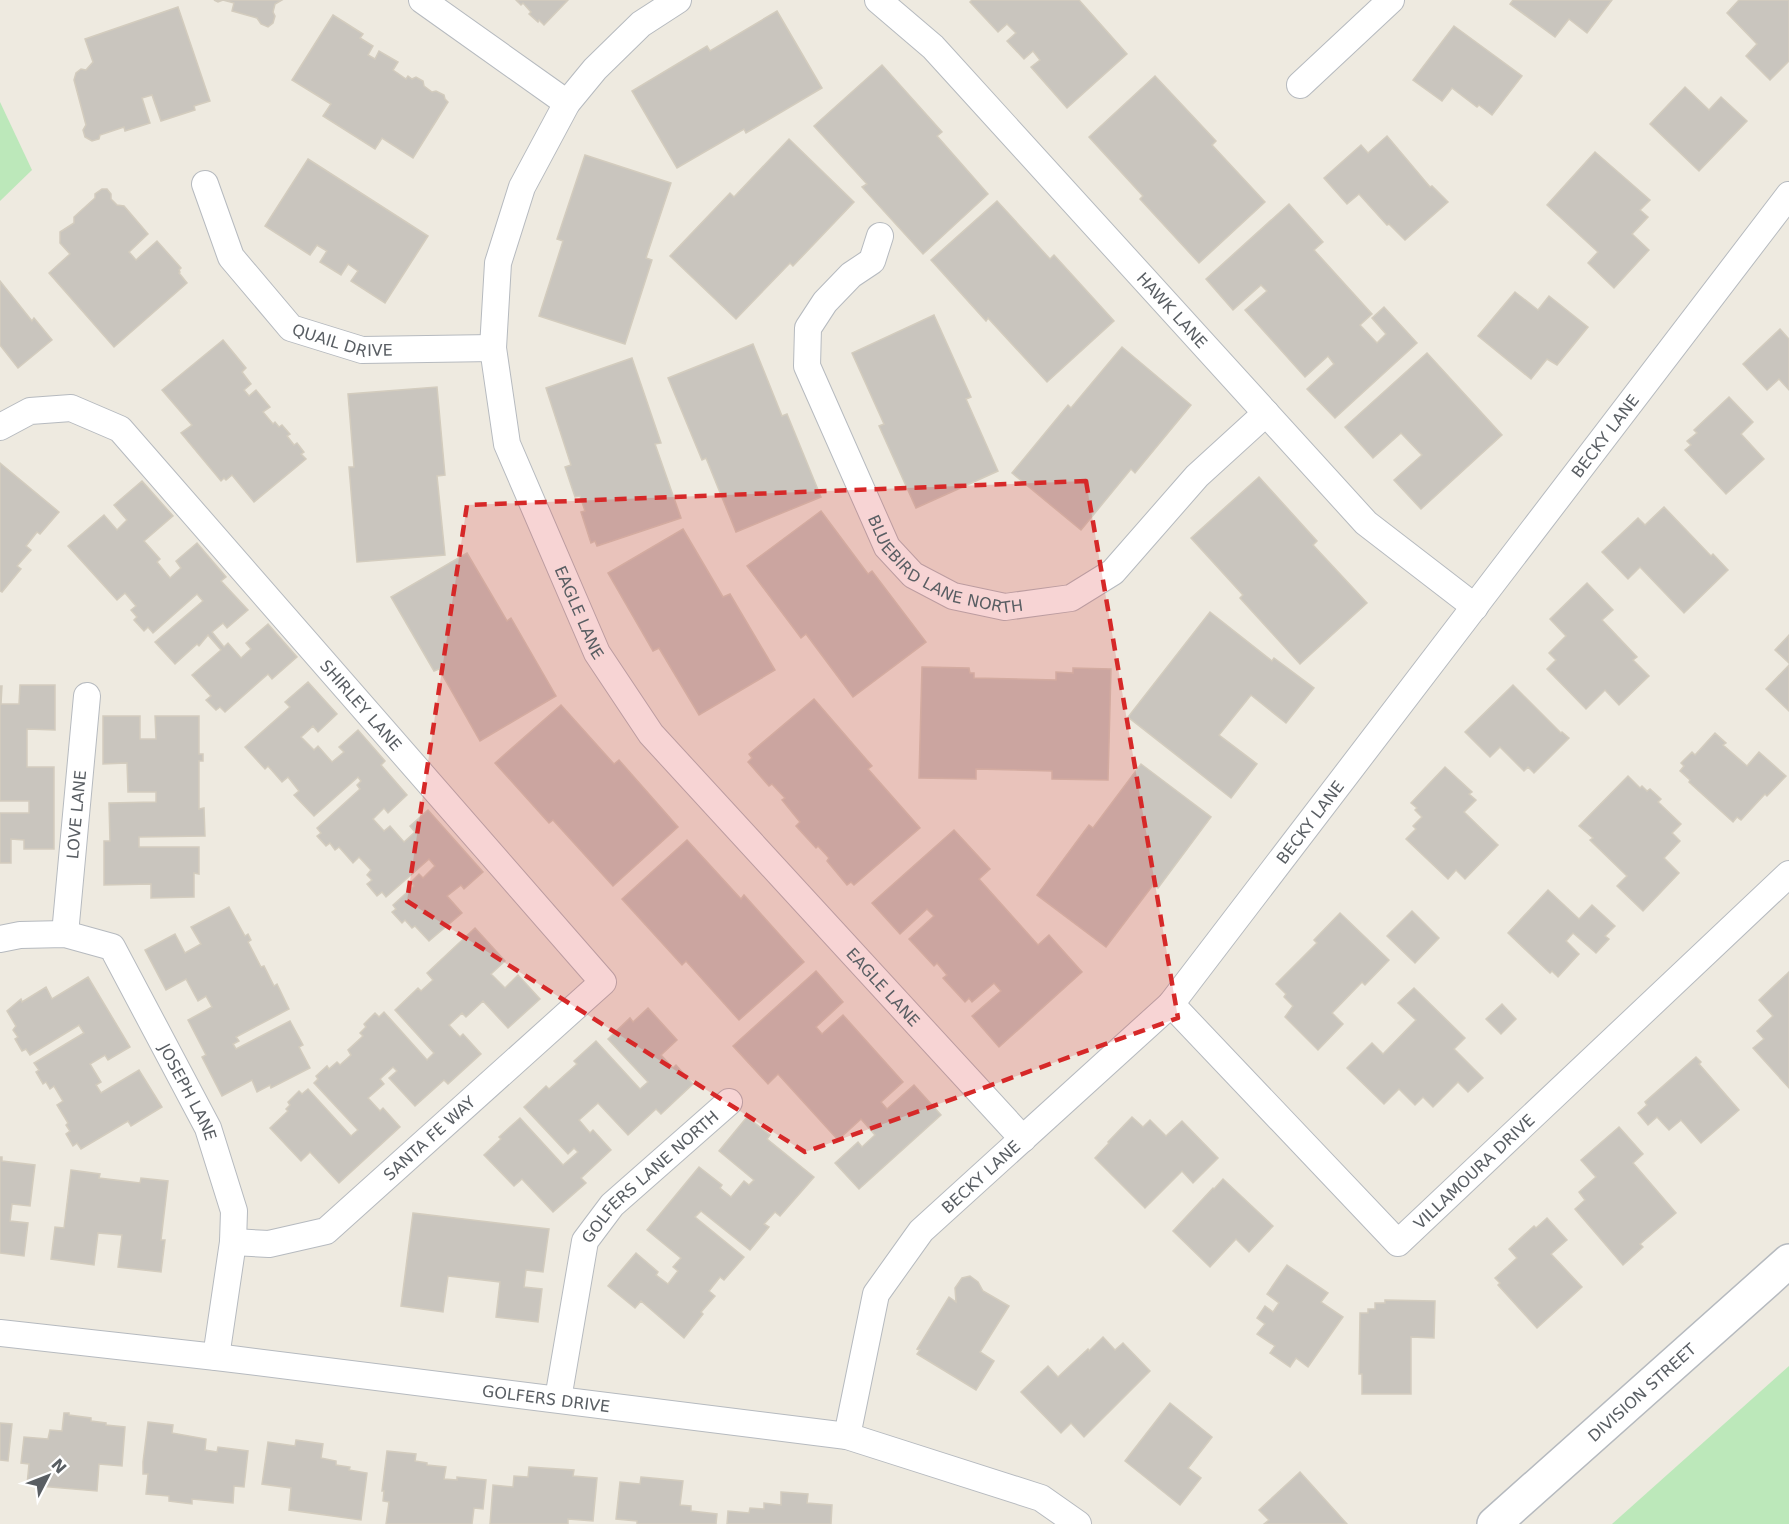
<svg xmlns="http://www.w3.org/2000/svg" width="1789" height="1524" font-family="'DejaVu Sans',sans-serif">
  <rect width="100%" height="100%" fill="#eeeae0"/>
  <g fill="#bce8ba">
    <path d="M0 102 32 170 0 201Z"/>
    <path d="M1789 1366V1524H1612Z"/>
  </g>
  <g fill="#c9c5be" stroke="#d3ccbe" stroke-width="1.5">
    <path d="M214 0H282L275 4 273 12 275 16 273 23 268 27 261 24 257 18 232 11 234 3 223 0 218 2Z"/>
    <path d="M516 0H568L544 25 539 20 538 22 529 14 531 12 523 3 521 5Z"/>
    <path d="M972 0H1079L1127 54 1067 108 1031 67 1040 60 1033 51 1024 59 1007 41 1016 33 1007 24 998 32 970 2Z"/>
    <path d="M1513 0H1612L1587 33 1569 19 1555 37 1510 4Z"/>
    <path d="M1739 0H1789V61L1770 80 1746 56 1757 44 1727 13Z"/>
    <path d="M178 7 210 101 194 106 195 110 161 121 152 95 142 98 150 123 125 131 124 127 100 135 99 139 92 141 85 137 83 130 86 125 74 80 76 73 81 69 86 70 93 62 85 39Z"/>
    <path d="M777 11 822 88 746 133 744 129 677 168 632 91 707 46 710 51Z"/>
    <path d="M333 15 363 34 360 38 373 46 368 55 375 59 379 51 398 62 393 70 406 79 408 76 412 79 416 77 423 81 424 86 432 92 436 91 444 95 445 99 448 102 413 158 382 138 375 149 323 116 331 104 292 80Z"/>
    <path d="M1454 26 1522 76 1492 115 1479 105 1477 107 1452 88 1442 101 1413 80Z"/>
    <path d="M882 65 942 132 937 136 988 194 923 254 862 187 867 184 814 126Z"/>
    <path d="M1155 76 1216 141 1212 145 1265 202 1199 263 1140 199 1143 196 1089 137Z"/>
    <path d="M1685 87 1709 110 1721 97 1747 121 1699 171 1650 124Z"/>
    <path d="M1387 136 1430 187 1432 186 1448 202 1405 240 1389 224 1387 225 1359 194 1347 204 1324 178 1361 145 1368 153Z"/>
    <path d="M789 139 854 202 793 266 790 263 736 319 670 256 730 193 734 197Z"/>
    <path d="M1595 152 1650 200 1640 210 1648 217 1632 234 1649 250 1614 288 1588 263 1598 252 1547 205Z"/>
    <path d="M585 155 671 183 646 258 652 260 625 344 539 316 563 241 557 239Z"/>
    <path d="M308 159 428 236 385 303 351 281 358 271 348 264 341 275 320 262 327 251 317 245 310 255 265 226Z"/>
    <path d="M102 189H107L111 194V199L117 205 124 206 148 234 129 252 136 260 157 241 181 268 179 270 180 272 179 273 187 283 114 347 49 273 70 254 60 243V232L74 223V217L95 198V194Z"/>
    <path d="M997 201 1050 259 1054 255 1114 321 1047 382 988 318 986 321 931 260Z"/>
    <path d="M1289 204 1323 242 1314 250 1372 314 1360 325 1377 343 1386 334 1372 318 1384 307 1417 343 1335 418 1307 389 1334 364 1328 356 1305 377 1245 310 1267 291 1261 285 1233 310 1206 279Z"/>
    <path d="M0 281 32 321 34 318 52 340 18 368 0 345Z"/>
    <path d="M1515 292 1538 310 1549 296 1588 327 1557 365 1547 359 1531 379 1478 336Z"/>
    <path d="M934 315 971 397 966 399 998 471 916 508 879 426 884 424 852 353Z"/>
    <path d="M1780 329 1789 339V390L1779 379 1767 390 1743 364Z"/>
    <path d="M223 340 246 368 242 372 251 384 244 390 249 396 256 390 270 407 263 412 273 424 275 422 279 427 282 425 290 434 287 436 294 445 297 443 304 452 301 454 306 459 254 502 232 475 226 480 224 478 221 481 181 433 192 425 162 390Z"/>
    <path d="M753 344 782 416 787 414 821 497 736 532 706 458 702 460 668 378Z"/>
    <path d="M1122 347 1191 405 1135 473 1131 469 1081 530 1012 473 1068 405 1071 408Z"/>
    <path d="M1427 353 1502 435 1421 509 1394 480 1422 455 1401 433 1373 458 1345 427Z"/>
    <path d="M632 358 661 443 655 444 681 518 597 546 595 541 591 543 581 512 585 511 580 496 575 497 565 467 571 465 546 388Z"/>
    <path d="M437 387 445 475 437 476 445 555 357 562 349 467H354L348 394Z"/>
    <path d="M1729 397 1753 422 1741 434 1764 459 1726 494 1685 450 1691 445 1687 441 1697 433 1694 430Z"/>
    <path d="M0 463 59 512 40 534 37 532 26 546 31 550 17 566 21 569 2 592 0 591Z"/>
    <path d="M1259 477 1317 541 1313 545 1367 603 1300 664 1240 598 1243 595 1191 538Z"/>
    <path d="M142 481 173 516 144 541 160 559 157 562 170 578 181 568 176 561 197 543 226 577 221 581 248 610 227 628 223 623 212 632 224 647 228 643 241 658 251 649 246 643 268 624 297 657 272 679 268 674 225 712 220 707 216 710 206 700 211 696 192 675 221 650 208 635 199 646 197 644 175 664 155 642 203 601 197 594 153 633 148 627 144 631 134 620 137 617 131 610 136 606 125 593 117 600 68 546 104 515 117 530 127 520 114 505Z"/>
    <path d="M1664 507 1711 556 1713 554 1728 570 1684 613 1640 567 1628 579 1602 552 1638 518 1645 525Z"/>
    <path d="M821 511 868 574 872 571 926 642 853 697 806 634 801 638 747 566Z"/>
    <path d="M683 529 723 597 730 594 775 670 699 715 659 648 653 651 608 573Z"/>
    <path d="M467 553 507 621 511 618 556 696 480 741 439 669 434 671 391 597Z"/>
    <path d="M1587 583 1613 610 1602 620 1637 657 1633 660 1649 676 1619 705 1605 690 1586 709 1547 669 1556 660 1549 653 1566 636 1550 619Z"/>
    <path d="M1210 612 1272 661 1274 658 1314 688 1286 723 1251 695 1219 735 1257 764 1231 798 1128 717Z"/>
    <path d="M1789 635V663L1775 650Z"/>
    <path d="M1789 665V711L1766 689Z"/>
    <path d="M922 667 969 668 970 673H974V678L1056 680V672L1073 673V668L1111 669 1108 780 1052 779V771L976 769V779L919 778Z"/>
    <path d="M308 682 337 714 318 732 313 726 301 737 314 750 318 746 332 762 344 752 339 747 358 730 385 761 381 765 407 795 388 813 384 808 373 819 384 831 390 826 404 842 415 832 410 826 428 810 483 872 464 889 461 885 447 896 462 913 429 941 415 926 412 928 405 920 402 923 392 912 396 909 393 905 414 886 411 882 419 874 423 878 435 866 429 859 386 897 382 892 377 896 367 884 372 880 367 875 371 870 359 857 353 863 339 847 335 850 330 843 326 846 317 836 321 833 317 828 360 789 357 785 361 781 358 777 314 816 294 795 299 791 288 777 282 782 268 766 265 769 245 747 290 707 285 702Z"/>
    <path d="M20 685H55V730L27 729V767H54V849H24V840L11 839V863H0V813H29V801H0V686H2L1 704H19Z"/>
    <path d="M1513 685 1561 733 1562 732 1569 738 1534 773 1528 767 1524 771 1500 747 1490 757 1465 732Z"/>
    <path d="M814 699 872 766 868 769 920 828 854 885 851 882 847 885 827 861 829 858 818 846 816 848 796 826 800 822 782 800 785 798 772 784 769 786 748 762 752 758 749 754Z"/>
    <path d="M561 705 614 764 619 760 678 827 613 886 553 820 549 823 495 763Z"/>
    <path d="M103 716H140V739H156L155 716H199V754H203V761H199V809L204 808 205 836 139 837V847H199V874L194 873V897L151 898V884L104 885V841H110L109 803 156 802V792H128L127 763 103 764Z"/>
    <path d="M1715 733 1726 743 1723 745 1747 766 1759 752 1786 776 1767 796 1765 794 1741 820 1737 817 1733 822 1689 782 1690 780 1680 771 1684 766 1681 763 1692 752 1695 755Z"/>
    <path d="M1141 764 1211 817 1158 888 1153 885 1106 947 1037 895 1089 825 1093 828Z"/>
    <path d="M1445 767 1472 792 1469 794 1476 800 1464 812 1498 845 1465 879 1456 870 1448 879 1406 839 1416 829 1413 826 1422 817 1415 810 1417 808 1411 803Z"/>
    <path d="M1628 776 1640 788 1642 786 1647 791 1650 789 1661 799 1658 802 1681 824 1672 833 1680 841 1664 858 1679 873 1643 911 1617 886 1627 876 1590 840 1593 838 1579 826Z"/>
    <path d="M954 830 990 869 979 879 1038 945 1049 935 1082 972 999 1047 972 1016 1001 991 994 983 972 1002 969 998 965 1002 943 978 947 975 937 963 934 966 909 939 934 916 927 909 900 934 872 903Z"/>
    <path d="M687 840 741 899 744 895 804 962 739 1020 686 961 682 965 622 899Z"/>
    <path d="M1548 890 1579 919 1592 905 1615 926 1605 936 1609 939 1596 953 1573 933 1566 941 1579 954 1558 977 1552 971 1550 973 1508 933Z"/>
    <path d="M229 907 245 936 248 934 251 940 248 942 261 967 264 966 274 986 277 984 289 1009 236 1037 239 1041 233 1044 236 1049 290 1021 303 1045 299 1047 310 1068 271 1088 270 1085 257 1092 252 1080 222 1096 202 1057 206 1055 188 1020 212 1007 206 996 198 1001 186 979 166 990 145 950 175 934 185 953 201 944 191 927Z"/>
    <path d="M1412 911 1439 938 1415 963 1387 936Z"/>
    <path d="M1340 913 1389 960 1365 985 1362 982 1332 1013 1343 1024 1318 1050 1285 1017 1293 1006 1284 997 1286 994 1276 984 1317 943 1314 940Z"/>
    <path d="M475 928 505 961 491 974 505 988 518 975 540 999 508 1028 483 1001 466 1017 462 1013 449 1025 460 1037 463 1034 481 1054 448 1084 444 1080 415 1106 389 1078 397 1071 393 1067 380 1079 384 1084 368 1098 380 1111 383 1108 400 1127 339 1183 310 1152 301 1161 270 1128 288 1111 286 1109 290 1105 288 1102 299 1091 302 1094 308 1089 351 1136 358 1130 314 1083 318 1079 316 1076 327 1066 329 1069 337 1062 340 1065 351 1055 348 1050 363 1036 360 1033 366 1027 364 1024 375 1013 379 1017 384 1012 427 1060 434 1053 395 1010 418 988 421 991 433 980 427 973Z"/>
    <path d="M816 971 843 1002 816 1027 822 1034 843 1015 903 1082 881 1102 887 1109 914 1085 941 1115 859 1189 835 1163 858 1142 862 1147 875 1135 861 1119 838 1140 778 1074 768 1084 733 1046Z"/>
    <path d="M1789 972V1088L1753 1048 1764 1039 1757 1031 1773 1016 1759 1000Z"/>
    <path d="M88 977 130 1047 108 1060 105 1055 90 1064 101 1082 96 1085 101 1093 139 1070 162 1107 131 1126 128 1121 81 1149 77 1143 73 1146 66 1134 70 1131 66 1125 68 1123 57 1105 63 1101 54 1086 50 1089 46 1082 43 1084 36 1072 39 1070 34 1063 84 1033 79 1025 30 1055 26 1049 22 1051 15 1039 18 1037 13 1030 16 1026 7 1011 21 999 22 1002 46 987 52 999Z"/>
    <path d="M1414 988 1465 1038 1454 1049 1483 1078 1468 1092 1458 1082 1433 1107 1423 1097 1415 1105 1399 1089 1384 1104 1347 1068 1372 1043 1383 1054 1416 1020 1398 1003Z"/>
    <path d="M1502 1004 1516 1019 1501 1034 1486 1019Z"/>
    <path d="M648 1008 677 1040 661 1055 673 1068 676 1065 693 1084 661 1114 656 1109 628 1135 598 1103 579 1120 590 1133 593 1130 611 1150 581 1178 586 1183 553 1212 522 1179 514 1186 484 1155 501 1139 499 1137 520 1118 563 1165 578 1152 574 1148 568 1154 524 1107 546 1086 549 1089 577 1064 574 1061 596 1041 640 1089 648 1082 608 1039 630 1018 633 1022Z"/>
    <path d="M1696 1057 1701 1062 1699 1064 1739 1110 1701 1143 1681 1120 1669 1130 1657 1117 1648 1125 1638 1113 1647 1105 1645 1102Z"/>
    <path d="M747 1117 770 1135 767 1139 814 1177 780 1216 775 1212 764 1224 769 1227 750 1250 701 1211 695 1217 744 1257 724 1280 720 1277 709 1291 715 1296 701 1312 703 1314 684 1338 641 1301 635 1308 608 1286 636 1253 658 1272 656 1275 668 1284 678 1271 673 1267 681 1258 647 1230 699 1167 722 1185 720 1188 731 1197 744 1181 749 1185 754 1180 719 1151Z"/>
    <path d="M1132 1117 1143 1127 1150 1120 1166 1136 1182 1121 1218 1158 1193 1183 1182 1171 1145 1208 1095 1158 1109 1143 1108 1142Z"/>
    <path d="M1619 1127 1643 1154 1633 1163 1676 1213 1640 1244 1643 1247 1623 1265 1575 1209 1585 1200 1579 1192 1596 1177 1581 1160Z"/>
    <path d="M0 1157H2V1161L35 1165 30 1206 12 1204 10 1221 28 1223 24 1256 0 1253Z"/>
    <path d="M71 1170 100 1174 99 1178 140 1183 141 1178 168 1181 161 1240H165L161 1272 118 1267 122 1235 98 1233 94 1265 51 1259 55 1227 64 1228Z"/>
    <path d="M1223 1179 1273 1226 1249 1252 1236 1239 1210 1267 1173 1231 1213 1188 1214 1189Z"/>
    <path d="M413 1213 549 1229 543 1272 526 1270 524 1287 542 1289 538 1322 496 1317 500 1282 448 1276 443 1312 401 1306Z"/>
    <path d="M1547 1218 1567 1240 1551 1254 1582 1287 1537 1328 1498 1285 1500 1283 1495 1278 1517 1258 1509 1249 1534 1226 1536 1228Z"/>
    <path d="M1287 1265 1328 1293 1321 1302 1343 1317 1308 1367 1296 1358 1290 1367 1270 1353 1275 1346 1257 1334 1265 1324 1257 1318 1265 1306 1273 1312 1279 1303 1267 1294Z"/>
    <path d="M970 1276 978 1282 983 1291 1009 1306 980 1352 994 1361 976 1390 917 1354 920 1350 917 1349 949 1297 956 1302 955 1288 962 1278Z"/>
    <path d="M1385 1300 1435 1301 1434 1338 1411 1337V1394H1362V1374H1359L1360 1313H1368V1309H1375V1303H1385Z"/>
    <path d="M1103 1337 1115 1350 1123 1343 1150 1371 1084 1437 1071 1423 1061 1433 1021 1392 1048 1366 1058 1377 1088 1349 1089 1351Z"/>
    <path d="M1170 1403 1212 1437 1188 1468 1201 1478 1180 1505 1125 1461Z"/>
    <path d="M64 1413H69V1415L91 1418V1421L106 1423V1425L125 1427 122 1466 99 1464 97 1491 27 1485 29 1464 21 1463 24 1437 48 1439 50 1430 62 1431Z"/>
    <path d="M148 1422 173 1425 172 1433 206 1439 205 1450 217 1452 218 1447 248 1451 244 1487 234 1486 233 1503 192 1499V1504L169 1501V1496L146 1494 148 1474H143V1462Z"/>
    <path d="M0 1423 12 1424 8 1461 0 1460Z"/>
    <path d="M296 1440 323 1444 321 1458 336 1461V1465L350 1467 349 1470 367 1473 361 1520 289 1510 291 1488 262 1484 268 1442 295 1446Z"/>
    <path d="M387 1451 416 1454 415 1461 427 1463V1465L446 1467 444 1479 457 1480V1477L486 1480 483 1509 474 1508 472 1524H386L389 1502 383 1501 384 1491H382Z"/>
    <path d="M529 1467 574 1470 573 1476 597 1478 593 1521 568 1519V1524H490L493 1485 513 1487 514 1476 528 1477Z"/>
    <path d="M1300 1472 1347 1524H1264L1269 1520 1259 1510Z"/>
    <path d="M641 1477 683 1481 680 1505 691 1506V1511L717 1514 716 1524H637V1521L616 1519 620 1482 640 1484Z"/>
    <path d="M781 1492 808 1494 807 1503 832 1505 831 1524H727L728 1511 749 1513 750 1508 764 1509V1503L781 1505Z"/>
  </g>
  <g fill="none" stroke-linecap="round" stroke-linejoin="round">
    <defs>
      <g id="minor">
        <path d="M422 0 567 103"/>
        <path id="s1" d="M678 0 641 24 595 69 567 103 522 187 498 263 493 348 507 444 597 653 651 734 1023 1139"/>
        <path id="s2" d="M878 0 933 47 1366 523 1475 607"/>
        <path d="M1300 85 1391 0"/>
        <path id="s3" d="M205 184 231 257 291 328 362 350 493 348"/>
        <path id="s4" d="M880 236 872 261 851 275 825 302 808 328 807 366 887 547 913 575 953 596 1005 607 1071 598 1113 572 1197 476 1266 413"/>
        <path id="s5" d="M0 427 30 411 71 408 120 429 603 982 326 1231 269 1244 233 1242"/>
        <path id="s6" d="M65 934 87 696"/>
        <path id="s7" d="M0 939 20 935 65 934 112 947 208 1128 234 1211 233 1242 216 1357"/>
        <path id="s8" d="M1171 1004 1398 1243 1789 874"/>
        <path id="s9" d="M0 1333 216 1357 847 1436 1041 1498 1078 1524"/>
        <path id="s10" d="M558 1399 585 1241 612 1205 729 1102"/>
        <path id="s11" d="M847 1436 876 1294 921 1231 1171 1004 1789 195"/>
      </g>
      <g id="tertiary">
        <path id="s12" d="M1494 1524 1789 1261"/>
      </g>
    </defs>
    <use href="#minor" stroke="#b6babf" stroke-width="28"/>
    <use href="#tertiary" stroke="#b6babf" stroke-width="36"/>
    <use href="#minor" stroke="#fff" stroke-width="26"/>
    <use href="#tertiary" stroke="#fff" stroke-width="33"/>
  </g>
  <path fill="#d62828" fill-opacity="0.2" stroke="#d62828" stroke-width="4.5" stroke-dasharray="12 8" stroke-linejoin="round" d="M1086 481 1178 1018 805 1152 407 901 467 505Z"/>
  <g text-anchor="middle" stroke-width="5" stroke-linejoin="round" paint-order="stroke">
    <g font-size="16" fill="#595e63" stroke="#fff">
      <text dy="6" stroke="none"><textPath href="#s2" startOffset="428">HAWK LANE</textPath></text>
      <text dy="6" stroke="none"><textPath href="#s3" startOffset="224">QUAIL DRIVE</textPath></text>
      <text dy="6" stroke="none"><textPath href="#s11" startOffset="1275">BECKY LANE</textPath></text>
      <text dy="6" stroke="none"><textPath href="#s4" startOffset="416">BLUEBIRD LANE NORTH</textPath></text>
      <text dy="6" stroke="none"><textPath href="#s1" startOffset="693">EAGLE LANE</textPath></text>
      <text dy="6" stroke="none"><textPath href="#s5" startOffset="495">SHIRLEY LANE</textPath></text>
      <text dy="6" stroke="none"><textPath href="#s6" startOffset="120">LOVE LANE</textPath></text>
      <text dy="6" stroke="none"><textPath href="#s11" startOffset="789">BECKY LANE</textPath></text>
      <text dy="6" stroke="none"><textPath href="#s1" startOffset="1178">EAGLE LANE</textPath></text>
      <text dy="6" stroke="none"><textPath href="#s7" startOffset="278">JOSEPH LANE</textPath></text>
      <text transform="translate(429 1138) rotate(-42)" y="6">SANTA FE WAY</text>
      <text dy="6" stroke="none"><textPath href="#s8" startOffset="434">VILLAMOURA DRIVE</textPath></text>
      <text dy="6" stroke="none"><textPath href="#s11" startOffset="303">BECKY LANE</textPath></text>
      <text dy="6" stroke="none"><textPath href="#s10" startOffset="252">GOLFERS LANE NORTH</textPath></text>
      <text dy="6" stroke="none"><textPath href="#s12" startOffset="198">DIVISION STREET</textPath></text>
      <text dy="6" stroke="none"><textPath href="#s9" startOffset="550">GOLFERS DRIVE</textPath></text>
    </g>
  </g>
  <g transform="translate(48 1476) rotate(48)" stroke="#ffffff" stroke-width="4.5" paint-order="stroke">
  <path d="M0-4.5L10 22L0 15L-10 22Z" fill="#595e63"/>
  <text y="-9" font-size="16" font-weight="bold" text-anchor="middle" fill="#595e63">N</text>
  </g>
</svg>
